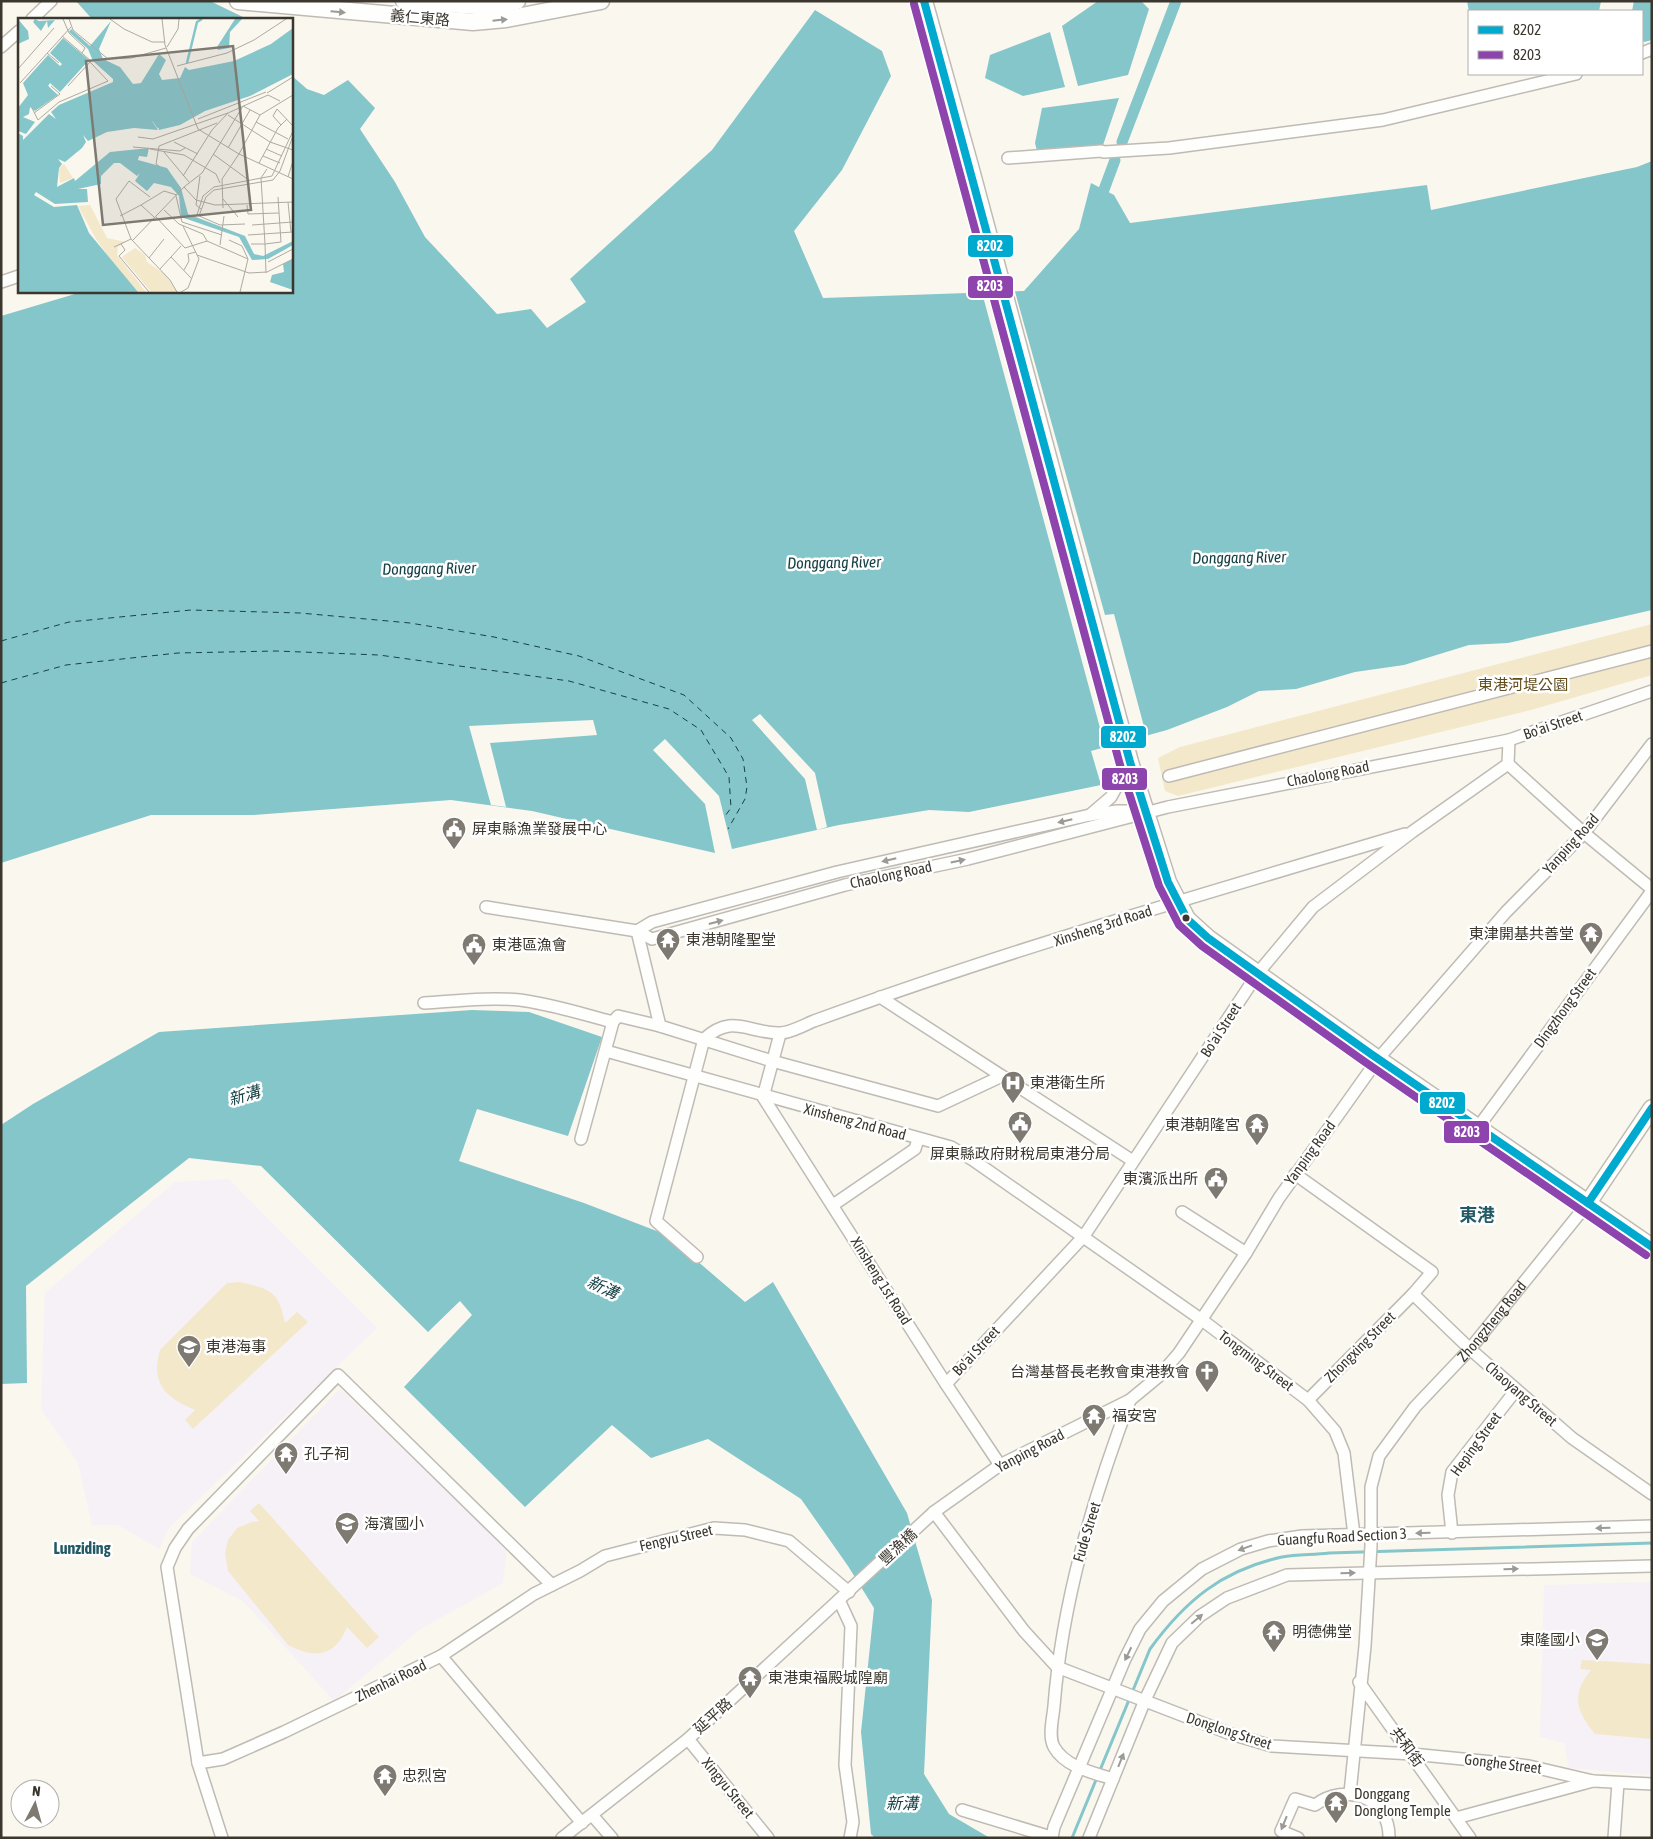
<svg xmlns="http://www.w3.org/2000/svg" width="1653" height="1839" font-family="'Asap Condensed','Noto Sans TC',sans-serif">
  <rect width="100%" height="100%" fill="#faf7ef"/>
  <g fill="#f5f1f7">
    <path d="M229 1179 377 1328 169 1528 159 1549 118 1525H92L78 1463 41 1409 45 1293 175 1182Z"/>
    <path d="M340 1389 507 1548 503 1583 419 1630 334 1701 243 1601 190 1574 192 1542Z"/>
    <path d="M1652 1582V1775L1569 1768 1564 1743 1540 1737 1544 1585Z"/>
  </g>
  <g fill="#f4e8cb">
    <path d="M1652 624V675L1531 710 1178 796 1165 791 1158 758 1180 747Z"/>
    <path d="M240 1282C269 1289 279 1290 285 1323L297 1312 308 1322 193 1429 185 1420 195 1410C166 1398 150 1384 160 1350L227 1283Z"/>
    <path d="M259 1503 379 1637 367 1648 347 1627C335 1657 315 1659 288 1645L228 1571 225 1553 228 1540 237 1528 252 1522 259 1521 250 1511Z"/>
    <path d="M1582 1660 1652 1664V1739L1595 1734C1576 1711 1571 1694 1591 1670L1580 1669Z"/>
  </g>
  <g fill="#85c6ca">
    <path d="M76 1H210L247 19H92Z"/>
    <path d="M1098 1H1141L1149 9 1128 75 1078 86 1062 26Z"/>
    <path d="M1467 1H1601L1599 11 1469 12Z"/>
    <path d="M1634 1H1652V40L1644 42 1642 39V11H1632Z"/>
    <path d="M815 10 882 51 891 76 842 170 794 231 823 298 1024 291 1079 229 1091 183 1114 195 1130 223 1427 185 1431 210 1637 167 1652 161V610L1508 643 1469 645 1404 665 1355 672 1296 689 1259 691 1227 707 1167 730 1091 751 1101 785 969 812 929 810 839 825 732 849 719 796 665 739 653 750 705 804 715 853 532 811 451 800 253 815H151L1 863V316L85 291H291V75L307 89 324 95 348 80 375 108 360 129 395 182 425 237 497 314 531 309 547 328 586 302 570 279 712 150Z"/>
    <path d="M1050 32 1065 87 1023 96 985 78 990 55Z"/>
    <path d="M1119 98 1101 151 1060 148V154L1037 151 1035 143 1042 108Z"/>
    <path d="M472 1010 529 1012 602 1037 568 1136 477 1109 459 1161 584 1203 667 1235 745 1302 773 1282 907 1513 932 1600 924 1774 949 1814 990 1838H875L871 1834 861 1732 874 1608 848 1566 801 1499 708 1439 651 1458 612 1425 525 1507 404 1387 472 1315 460 1301 428 1332 261 1166 189 1158 26 1286 27 1383 1 1384V1125L33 1104 159 1032Z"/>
  </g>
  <g fill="#faf7ef">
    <path d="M1014 288 1105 615 1114 614 1147 738 1106 750 981 289Z"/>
    <path d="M760 714 815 773 827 827 817 830 805 779 752 720Z"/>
    <path d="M593 720 597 735 490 743 506 807 491 805 469 726Z"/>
  </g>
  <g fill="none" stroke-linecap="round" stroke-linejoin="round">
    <path stroke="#85c6ca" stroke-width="3" d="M1072 1838 1150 1649C1185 1601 1222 1570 1282 1557 1297 1554 1313 1555 1329 1553L1652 1543"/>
    <g stroke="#85c6ca" stroke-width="11">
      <path d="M1122 142 1176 1"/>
      <path d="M1099 203 1115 160"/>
    </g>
    <g stroke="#164246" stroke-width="1" stroke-dasharray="6 5" stroke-linecap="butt">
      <path d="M1 641 69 622 191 610 300 613 410 623 494 637 579 656 684 695 731 738 743 759 747 787 745 799 728 829"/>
      <path d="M1 683 66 665 178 653 276 651 379 655 569 681 669 709 701 730 729 777 731 808 725 816"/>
    </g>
    <defs>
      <g id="street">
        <path d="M32 19 51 1"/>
        <path d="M1 47 19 31"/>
        <path d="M1642 53 1652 49"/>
        <path d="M1008 158 1101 151 1104 152 1169 148 1383 120 1576 74"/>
        <path d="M1 282 19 276"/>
        <path d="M1508 764 1584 833 1652 889"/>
        <path d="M1169 776 1652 651"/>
        <path d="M1090 815 1111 797 1130 762"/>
        <path d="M486 907 637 931 652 939 845 885 968 859 1168 807 1509 740"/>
        <path d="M637 931 652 922 837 872 1090 815 1117 811H1136"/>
        <path d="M637 931 660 1026"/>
        <path d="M880 997 1133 1161"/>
        <path d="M424 1003C456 1001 488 997 520 1000 551 1004 582 1014 613 1022"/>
        <path d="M780 1034 763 1097 946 1384 1000 1465"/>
        <path d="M606 1051 951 1147 973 1160 1202 1320 1308 1400 1335 1431 1344 1453 1354 1535"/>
        <path d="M1479 1126 1652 891"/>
        <path d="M581 1139 613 1022 618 1016 660 1026 772 1061 938 1106 1002 1076"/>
        <path d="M1295 1174 1432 1272 1413 1294 1470 1349 1572 1438 1652 1494"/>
        <path d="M833 1205 915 1149 918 1139"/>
        <path d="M1182 1212 1246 1253"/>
        <path d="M697 1257 656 1221 704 1039C732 1014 746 1032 778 1033 788 1034 804 1025 814 1021 1008 950 1207 893 1405 834"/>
        <path d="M946 1384 1084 1236 1258 973 1313 907 1412 832 1508 764 1509 740 1652 691"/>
        <path d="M1308 1400 1413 1294"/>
        <path d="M934 1512 1024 1631 1057 1667 1231 1734 1272 1746 1412 1754 1503 1763 1529 1766 1593 1781 1652 1784"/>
        <path d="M1452 1533 1448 1495 1452 1472 1516 1390"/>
        <path d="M839 1600 851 1626 845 1765 853 1822 850 1838"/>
        <path d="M441 1656 534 1594 580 1571 605 1556 714 1528 745 1530 789 1541 849 1592"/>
        <path d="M1359 1682 1470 1838"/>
        <path d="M688 1739 768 1838"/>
        <path d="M198 1763 223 1759 284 1732 441 1656 582 1823"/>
        <path d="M1113 1779C1094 1773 1065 1767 1054 1747 1048 1736 1053 1718 1054 1706 1062 1602 1093 1498 1130 1400"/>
        <path id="s1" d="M1350 1793 1365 1646 1371 1546V1487L1379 1456 1415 1407 1470 1349 1588 1203"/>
        <path d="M962 1810 1051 1837"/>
        <path d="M592 1815 612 1838"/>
        <path d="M1456 1818 1593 1781"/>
        <path d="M222 1838 198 1763 167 1567 175 1548 188 1529 338 1375 552 1585"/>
        <path d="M562 1838 688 1739 934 1512 1000 1465 1130 1400 1159 1376 1179 1353 1246 1253 1279 1198 1378 1059 1506 912 1584 833 1652 744"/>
        <path d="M1052 1838 1054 1827 1125 1659 1140 1629 1163 1601 1202 1569 1241 1549 1268 1541 1302 1536 1652 1526"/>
        <path d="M1089 1838 1145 1700 1172 1643 1200 1616 1227 1598 1287 1575 1652 1566"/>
        <path d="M1298 1838 1281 1831 1295 1799 1315 1805C1345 1782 1390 1797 1389 1838"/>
        <path d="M1614 1838 1618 1783"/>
      </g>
      <g id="secondary">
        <path d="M238 1 473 22 506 19 601 1"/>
        <path d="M404 1 490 7 517 1"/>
        <path d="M924 1 970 166 1130 762 1168 882 1187 919 1208 938 1371 1054 1652 1247"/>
        <path d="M1588 1203 1652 1108"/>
      </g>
    </defs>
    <use href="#street" stroke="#bfbbb4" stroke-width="14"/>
    <use href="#secondary" stroke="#bfbbb4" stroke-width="19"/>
    <use href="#street" stroke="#fefefd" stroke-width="11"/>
    <use href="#secondary" stroke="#fefefd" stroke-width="16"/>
    <defs>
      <g id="bus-1">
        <path d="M924 1 1130 762 1168 882 1187 919 1208 938 1371 1054 1652 1247"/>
        <path d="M1588 1203 1652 1108"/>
      </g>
      <path id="bus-2" d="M914 4 1120 765 1159 886 1179 925 1202 946 1365 1062 1646 1255"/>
    </defs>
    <use href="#bus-1" stroke="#fff" stroke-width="11"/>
    <use href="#bus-2" stroke="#fff" stroke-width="11"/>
    <use href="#bus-1" stroke="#00a9ce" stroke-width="8"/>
    <use href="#bus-2" stroke="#8e44ad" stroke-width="8"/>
  </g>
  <defs><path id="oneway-solid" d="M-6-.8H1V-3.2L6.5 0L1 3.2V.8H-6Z" transform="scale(1.25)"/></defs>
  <g fill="#9c9a96">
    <use href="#oneway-solid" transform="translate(338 12) rotate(5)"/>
    <use href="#oneway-solid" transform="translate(500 20) rotate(-6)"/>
    <use href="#oneway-solid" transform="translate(1065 821) rotate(167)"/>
    <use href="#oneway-solid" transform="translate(889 860) rotate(167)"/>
    <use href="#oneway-solid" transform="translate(958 861) rotate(-12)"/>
    <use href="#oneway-solid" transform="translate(716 922) rotate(-15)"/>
    <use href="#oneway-solid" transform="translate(1603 1528) rotate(178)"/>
    <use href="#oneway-solid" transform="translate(1423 1533) rotate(179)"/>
    <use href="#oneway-solid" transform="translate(1245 1548) rotate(160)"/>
    <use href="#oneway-solid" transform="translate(1511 1569) rotate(-1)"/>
    <use href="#oneway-solid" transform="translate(1348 1573) rotate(-2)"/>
    <use href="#oneway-solid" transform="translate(1197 1619) rotate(-40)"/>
    <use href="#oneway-solid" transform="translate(1128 1654) rotate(116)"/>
    <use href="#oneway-solid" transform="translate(1121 1760) rotate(-68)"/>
    <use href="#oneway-solid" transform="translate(1284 1823) rotate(112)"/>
  </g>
  <defs>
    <symbol id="civic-pin" viewBox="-11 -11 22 30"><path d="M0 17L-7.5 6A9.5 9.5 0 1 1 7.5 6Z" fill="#7e7a72" stroke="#fff"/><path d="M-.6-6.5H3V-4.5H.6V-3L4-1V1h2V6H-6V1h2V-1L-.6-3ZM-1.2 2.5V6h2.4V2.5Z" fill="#fff"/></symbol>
    <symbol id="temple-pin" viewBox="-11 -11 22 30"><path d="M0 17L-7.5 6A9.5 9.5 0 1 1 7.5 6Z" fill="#7e7a72" stroke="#fff"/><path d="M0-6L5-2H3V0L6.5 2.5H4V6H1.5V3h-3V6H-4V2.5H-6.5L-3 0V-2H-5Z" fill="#fff"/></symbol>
    <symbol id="hospital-pin" viewBox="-11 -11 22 30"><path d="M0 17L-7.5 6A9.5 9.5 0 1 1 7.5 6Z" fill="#7e7a72" stroke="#fff"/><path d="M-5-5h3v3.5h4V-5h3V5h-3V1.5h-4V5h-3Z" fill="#fff"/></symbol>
    <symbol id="school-pin" viewBox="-11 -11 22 30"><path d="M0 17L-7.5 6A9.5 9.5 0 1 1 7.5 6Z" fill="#7e7a72" stroke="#fff"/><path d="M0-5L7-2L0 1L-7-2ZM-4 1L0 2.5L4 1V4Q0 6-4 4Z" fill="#fff"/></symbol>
    <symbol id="church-pin" viewBox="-11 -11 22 30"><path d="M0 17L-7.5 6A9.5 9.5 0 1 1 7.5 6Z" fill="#7e7a72" stroke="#fff"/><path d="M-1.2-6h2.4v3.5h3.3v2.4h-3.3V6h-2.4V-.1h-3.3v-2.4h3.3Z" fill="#fff"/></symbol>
  </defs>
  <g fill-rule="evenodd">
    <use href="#civic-pin" x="440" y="815" width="28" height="38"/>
    <use href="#temple-pin" x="1577" y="920" width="28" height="38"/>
    <use href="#temple-pin" x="654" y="926" width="28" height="38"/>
    <use href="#civic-pin" x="460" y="931" width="28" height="38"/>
    <use href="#hospital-pin" x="999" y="1069" width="28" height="38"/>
    <use href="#civic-pin" x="1006" y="1109" width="28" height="38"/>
    <use href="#temple-pin" x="1243" y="1111" width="28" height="38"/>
    <use href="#civic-pin" x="1202" y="1165" width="28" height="38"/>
    <use href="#school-pin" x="175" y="1333" width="28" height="38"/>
    <use href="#church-pin" x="1193" y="1358" width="28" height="38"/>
    <use href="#temple-pin" x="1080" y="1402" width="28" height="38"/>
    <use href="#temple-pin" x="272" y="1440" width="28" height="38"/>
    <use href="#school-pin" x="333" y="1510" width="28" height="38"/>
    <use href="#temple-pin" x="1260" y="1618" width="28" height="38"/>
    <use href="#school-pin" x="1583" y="1626" width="28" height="38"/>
    <use href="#temple-pin" x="736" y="1664" width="28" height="38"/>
    <use href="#temple-pin" x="371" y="1762" width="28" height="38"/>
    <use href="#temple-pin" x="1322" y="1789" width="28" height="38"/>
  </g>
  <circle fill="#3b372e" stroke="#fff" stroke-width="2" cx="1186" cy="918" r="4.5"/>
  <g text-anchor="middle" stroke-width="5" stroke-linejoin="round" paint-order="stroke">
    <g font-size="15" fill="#3b372e" stroke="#fff">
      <text transform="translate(420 18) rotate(5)" y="5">義仁東路</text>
      <text transform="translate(1553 725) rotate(-19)" y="5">Bo'ai Street</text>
      <text transform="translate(1328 774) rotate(-11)" y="5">Chaolong Road</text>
      <text transform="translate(1571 844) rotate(-48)" y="5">Yanping Road</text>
      <text transform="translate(891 875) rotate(-12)" y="5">Chaolong Road</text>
      <text transform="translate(1103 926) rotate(-18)" y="5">Xinsheng 3rd Road</text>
      <text transform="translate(1565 1008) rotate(-54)" y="5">Dingzhong Street</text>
      <text transform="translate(1221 1030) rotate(-57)" y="5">Bo'ai Street</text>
      <text transform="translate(855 1122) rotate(15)" y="5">Xinsheng 2nd Road</text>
      <text transform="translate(1310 1153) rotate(-54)" y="5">Yanping Road</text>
      <text transform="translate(881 1281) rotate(58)" y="5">Xinsheng 1st Road</text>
      <text dy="5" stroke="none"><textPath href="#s1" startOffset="515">Zhongzheng Road</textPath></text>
      <text transform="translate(1360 1347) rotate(-45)" y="5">Zhongxing Street</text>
      <text transform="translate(976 1351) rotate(-47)" y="5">Bo'ai Street</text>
      <text transform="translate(1256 1361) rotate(37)" y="5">Tongming Street</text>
      <text transform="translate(1521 1394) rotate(41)" y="5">Chaoyang Street</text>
      <text transform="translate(1476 1444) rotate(-54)" y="5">Heping Street</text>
      <text transform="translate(1030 1451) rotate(-28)" y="5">Yanping Road</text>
      <text transform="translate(1087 1532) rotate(-73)" y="5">Fude Street</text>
      <text transform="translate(1342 1537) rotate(-3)" y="5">Guangfu Road Section 3</text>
      <text transform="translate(676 1538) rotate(-13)" y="5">Fengyu Street</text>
      <text transform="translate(898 1547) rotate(-43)" y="5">豐漁橋</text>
      <text transform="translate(391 1681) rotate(-26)" y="5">Zhenhai Road</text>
      <text transform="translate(713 1716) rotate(-42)" y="5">延平路</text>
      <text transform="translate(1229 1731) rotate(18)" y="5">Donglong Street</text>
      <text transform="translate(1407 1747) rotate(54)" y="5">共和街</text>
      <text transform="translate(1503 1764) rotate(7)" y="5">Gonghe Street</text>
      <text transform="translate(728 1788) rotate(51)" y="5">Xingyu Street</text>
    </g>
    <g font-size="15" fill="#604c1b" stroke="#fff">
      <text x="1523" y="690">東港河堤公園</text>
    </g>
    <g font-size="15" fill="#3b372e" stroke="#fff" text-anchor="start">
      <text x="472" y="834">屏東縣漁業發展中心</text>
      <text x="1574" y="939" text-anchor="end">東津開基共善堂</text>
      <text x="686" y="945">東港朝隆聖堂</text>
      <text x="492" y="950">東港區漁會</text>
      <text x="1030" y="1088">東港衛生所</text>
      <text x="1240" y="1130" text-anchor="end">東港朝隆宮</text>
      <text x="1020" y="1159" text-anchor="middle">屏東縣政府財稅局東港分局</text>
      <text x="1198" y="1184" text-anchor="end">東濱派出所</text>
      <text x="206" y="1352">東港海事</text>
      <text x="1190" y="1377" text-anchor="end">台灣基督長老教會東港教會</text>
      <text x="1112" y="1421">福安宮</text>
      <text x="304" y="1459">孔子祠</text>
      <text x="364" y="1529">海濱國小</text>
      <text x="1292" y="1637">明德佛堂</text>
      <text x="1580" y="1645" text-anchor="end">東隆國小</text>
      <text x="768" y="1683">東港東福殿城隍廟</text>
      <text x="402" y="1781">忠烈宮</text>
      <text x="1354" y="1799">Donggang<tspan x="1354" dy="17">Donglong Temple</tspan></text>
    </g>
    <g font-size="16" font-style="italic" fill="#164246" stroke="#fff">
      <text transform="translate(1239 557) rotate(-1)" y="6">Donggang River</text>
      <text transform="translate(834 562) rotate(-1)" y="6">Donggang River</text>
      <text transform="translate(429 568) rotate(-1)" y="6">Donggang River</text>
      <text transform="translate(244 1095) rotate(-16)" y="6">新溝</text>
      <text transform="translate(603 1287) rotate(25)" y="6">新溝</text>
      <text x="902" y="1809">新溝</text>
    </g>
    <g font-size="16" font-weight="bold" fill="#235a65" stroke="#fff">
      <text x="82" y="1554">Lunziding</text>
    </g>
    <g font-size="18" font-weight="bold" fill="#235a65" stroke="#fff">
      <text x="1477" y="1221">東港</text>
    </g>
  </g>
  <g transform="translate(18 18)">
    <rect width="275" height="275" fill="#faf7ef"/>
    <path d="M46 146 55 160 42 165 41 150ZM72 187 89 220 108 224 100 229 99 237 128 274H120L103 256 78 221 60 188ZM117 230 127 237 129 244 148 257 159 274H133L104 239Z" fill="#f4e8cb"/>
    <path d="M0 1 10 13 11 21 0 26ZM17 1 21 3 37 2 30 10 29 3 23 13 15 4ZM217 1H224L212 14 211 30 200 32 199 29ZM93 3 81 31 85 41 102 49 115 66 123 65 141 36 148 42 141 56 144 62 162 60 167 49 171 52 216 43 253 26 275 10V56L232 78 187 93 162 107 141 112 140 107 134 103 140 112 116 110 89 114 70 123 65 117 68 124 64 130 47 144 40 141 44 146 41 150 39 169 56 160 57 163 92 134 131 130 129 139 121 138 120 142 149 150 163 170 170 196 227 218 236 236 245 238 275 223V227L250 241 234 242 221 219 163 199 161 178 153 169 136 165 129 173 117 163 122 155 119 158 102 145H96L83 158V166L60 171H69L70 184 37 186 18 174 16 177 36 189 59 187 71 215 120 274H0V115L5 118V122L31 96 38 101 33 94 41 87 95 64V61L75 43 70 31 51 14 53 11 72 28ZM45 20 71 42 42 74 32 65 30 68 40 77 17 93 12 89 11 96 5 99 17 104 8 116 0 113V90L10 77 5 65 30 37 42 48 44 46 32 35ZM275 241V272L252 264 254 257 266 254 265 246Z" fill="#85c6ca"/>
    <path fill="none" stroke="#85c6ca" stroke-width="2.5" d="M169 45 179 4 184 1M0 94 31 69M0 159 31 125 80 98 126 96 140 102 141 110M0 181 7 161 19 142 38 125 67 107 90 100 118 98 134 100 140 109"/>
    <path fill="none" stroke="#aeaaa2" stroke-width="1" d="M45 1 51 15 67 30 64 35M51 1 55 12 90 41 113 40 148 30M92 1 106 11 134 24H147M144 1 147 27 180 111 221 136 204 161 205 190M44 18 73 43 50 68M149 29 160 11 161 1M29 35 41 45M159 48 209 35 236 22 268 1M0 51 36 10M2 65 53 9M249 75 275 59M275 77 242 97 221 136 275 161M14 90 20 102 41 84 90 63 72 44M16 95 42 76 33 68M210 97 252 124 275 132M180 101 248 74M238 104 270 121M263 107 255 98 259 91 275 108M120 119 135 121 210 95M156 124 180 136M115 129 162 133 167 130M210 130 232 92M132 131 166 137 198 156 202 165M248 131 264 138M146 134 171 164M195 136 232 163M245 138 262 145M241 145 260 110 269 101M142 149 138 146 141 128 199 105M165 158 194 112 210 95 250 77 262 83M182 158 178 187 183 191M270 159 275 143M166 169 178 182 197 187 275 184M158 178 164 204 204 217M132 179 111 163 98 181 113 221 152 262 159 274M205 181 220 199M270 184 273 214M123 187 146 173 159 177M229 187 230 196 261 195M146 192 161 206 185 216 189 223M102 198 123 187 137 200M181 198 188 179 196 172 255 162 262 153 275 118M138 199 167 230 189 223M227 206 202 207 179 197 185 178 196 169 254 158 275 113M234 207 275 204M230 217 275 214M115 222 166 169 184 155 225 88 242 97M211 222 224 228 230 241 222 274M189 223 230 241M103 226 107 232 101 238 131 274M233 226H247L243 160 249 151M202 227 206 198M96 229 113 221M179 237 231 255 249 254 275 241M153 239 173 260M131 240 146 221M250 244 275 231M142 251 163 228M166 252 171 243 170 236 178 234M248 255 247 226 263 224 260 179M163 274 170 270 181 241 165 208"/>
    <path fill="#7e7a72" fill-opacity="0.15" stroke="#7e7a72" stroke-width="2.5" d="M215 28 233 192 85 207 68 43Z"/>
    <rect width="275" height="275" fill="none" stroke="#3b372e" stroke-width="2.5"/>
  </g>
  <g stroke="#fff" stroke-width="2">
    <rect x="967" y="234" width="47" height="24" rx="5" fill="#00a9ce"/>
    <rect x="967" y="275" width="47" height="24" rx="5" fill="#8e44ad"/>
    <rect x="1100" y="725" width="47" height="24" rx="5" fill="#00a9ce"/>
    <rect x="1101" y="767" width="47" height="24" rx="5" fill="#8e44ad"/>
    <rect x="1419" y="1091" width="47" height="24" rx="5" fill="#00a9ce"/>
    <rect x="1443" y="1120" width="47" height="24" rx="5" fill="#8e44ad"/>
  </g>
  <g font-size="14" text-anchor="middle" font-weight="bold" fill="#fff">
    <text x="990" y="251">8202</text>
    <text x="990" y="291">8203</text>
    <text x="1123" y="742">8202</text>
    <text x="1125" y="784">8203</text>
    <text x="1442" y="1108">8202</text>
    <text x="1467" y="1137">8203</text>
  </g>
  <rect width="1653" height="1839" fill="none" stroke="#3b372e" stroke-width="5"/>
  <rect x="1468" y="10" width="175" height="65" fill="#ffffff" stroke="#b1afab"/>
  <rect x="1478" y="26" width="25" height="8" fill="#00a9ce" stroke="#b1afab"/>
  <text x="1513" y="35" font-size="15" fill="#3b372e">8202</text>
  <rect x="1478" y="51" width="25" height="8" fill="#8e44ad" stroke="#b1afab"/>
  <text x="1513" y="60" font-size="15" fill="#3b372e">8203</text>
  <g transform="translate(35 1804) rotate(6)"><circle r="24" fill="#ffffff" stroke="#b1afab"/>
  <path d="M0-4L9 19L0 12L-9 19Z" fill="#7e7a72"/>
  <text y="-8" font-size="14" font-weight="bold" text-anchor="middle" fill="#3b372e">N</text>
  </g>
</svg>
